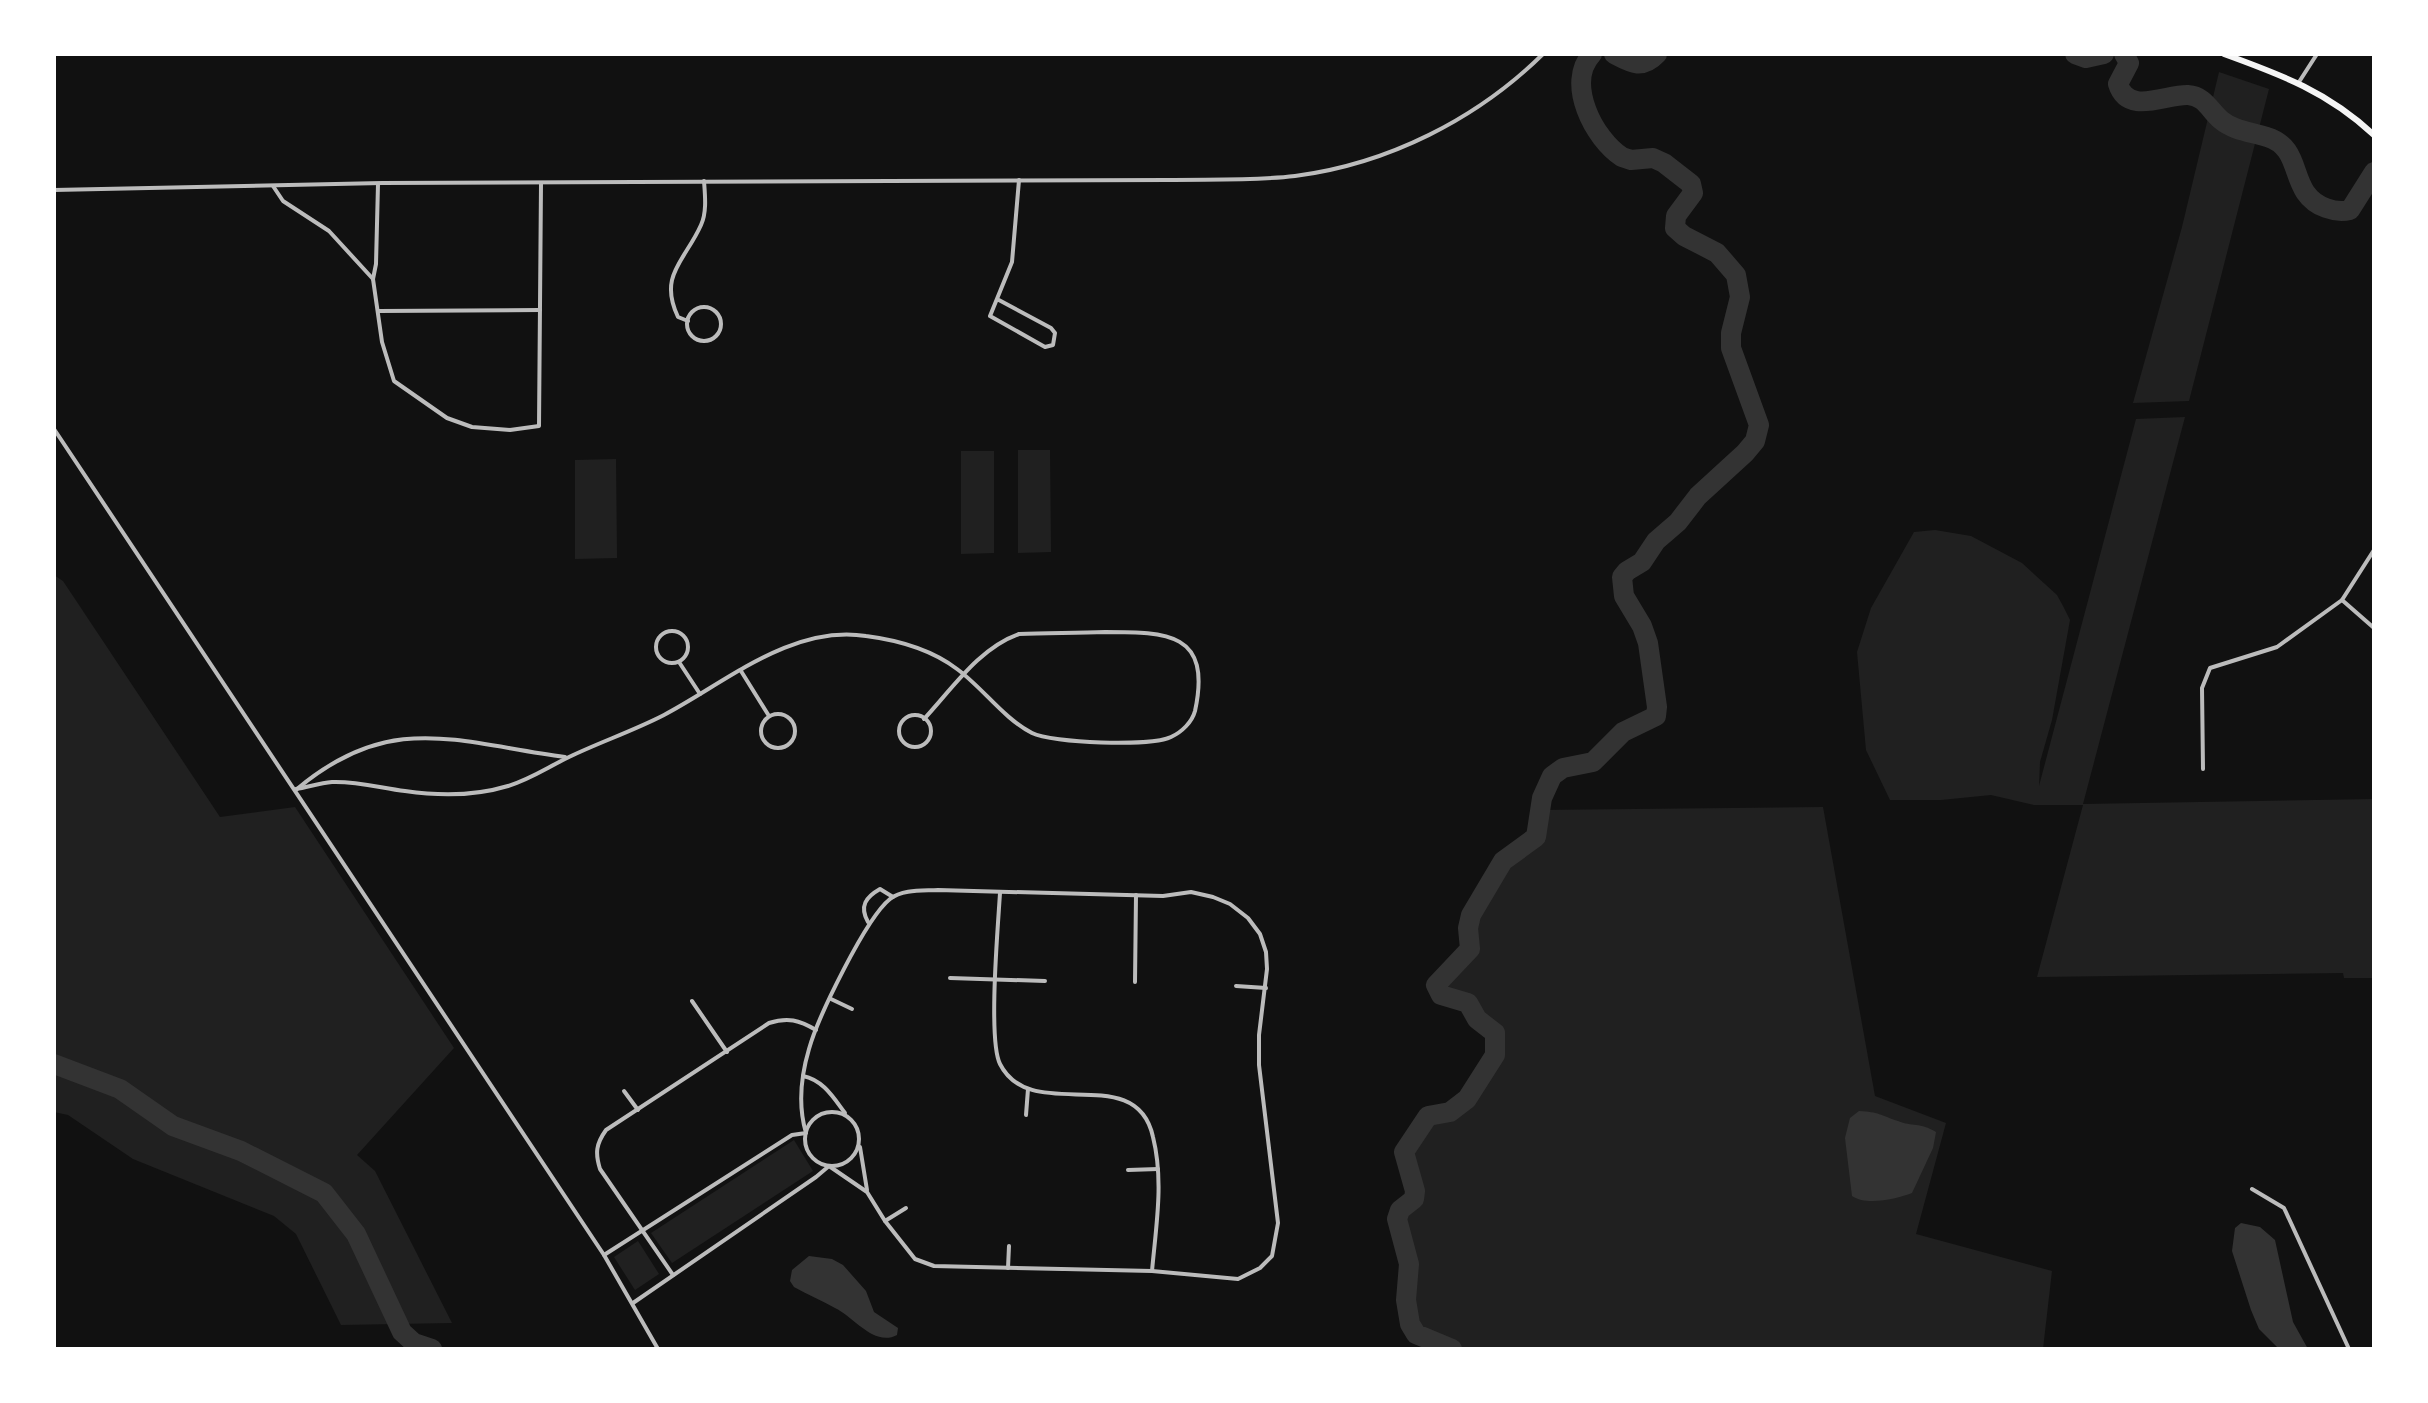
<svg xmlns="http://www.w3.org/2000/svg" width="2428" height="1403" font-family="'Noto Sans',sans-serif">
  <rect width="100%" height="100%" fill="#111"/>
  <g fill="#202020">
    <path d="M2219 72 2269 89 2189 401 2133 403 2182 227Z"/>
    <path d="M2185 417 2083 804 2374 799V978H2344L2343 973 2037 977 2083 805H2034L1991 795 1941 800H1890L1866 750 1857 652 1871 608 1914 532 1935 530 1971 536 2022 563 2057 595 2063 606 2070 620 2052 720 2040 762 2039 786 2136 419Z"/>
    <path d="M1018 450H1050L1051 552 1018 553Z"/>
    <path d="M961 451H994V553L961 554Z"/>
    <path d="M616 459 617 558 575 559V460Z"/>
    <path d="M54 575 63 581 220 817 295 807 454 1048 357 1155 375 1171 452 1323 341 1325 296 1234 274 1216 133 1159 68 1115 54 1112Z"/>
    <path d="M1823 807 1875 1096 1946 1123 1916 1234 2052 1271 2043 1349H1454L1420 1332 1412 1320 1406 1292 1407 1256 1398 1222 1399 1215 1409 1204 1413 1193 1403 1152 1425 1113 1445 1111 1464 1098 1493 1046V1033L1478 1020 1471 1002 1448 995 1441 989C1440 970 1455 962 1466 950L1467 924 1487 881 1502 861 1533 838 1538 810Z"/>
    <path d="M794 1140 813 1171 672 1263 651 1233Z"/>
    <path d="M638 1241 659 1274 635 1290 614 1257Z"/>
  </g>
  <g fill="#333">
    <path d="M1859 1111C1879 1112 1880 1115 1898 1121 1912 1127 1920 1122 1936 1132L1933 1148 1912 1193C1896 1199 1867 1206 1852 1196L1845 1138 1850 1118Z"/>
    <path d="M2241 1223 2260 1227 2275 1240 2293 1322 2308 1349H2279L2259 1329 2251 1310 2232 1251 2235 1228Z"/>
    <path d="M809 1256 832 1259 843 1265 866 1291 874 1312 898 1328 897 1335C874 1347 854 1317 835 1308 821 1300 808 1295 794 1287L790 1281 792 1270Z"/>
  </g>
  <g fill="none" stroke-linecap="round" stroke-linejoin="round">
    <g stroke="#333" stroke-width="20">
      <path d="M1614 54C1631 63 1642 70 1657 54"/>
      <path d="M2075 54 2086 58 2104 54"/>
      <path d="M2124 54 2129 63 2118 84C2128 116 2166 94 2188 95 2205 96 2210 111 2221 120 2234 131 2252 132 2267 137 2306 149 2286 193 2326 208 2334 211 2341 212 2350 210L2374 172"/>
      <path d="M54 1064 120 1089 173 1126 241 1151 324 1193 356 1234 402 1332 414 1343 432 1349"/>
      <path d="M1452 1349 1416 1334 1410 1324 1406 1300 1409 1264 1397 1219 1400 1210 1414 1199 1415 1191 1404 1152 1428 1116 1450 1112 1467 1099 1495 1055V1033L1477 1019 1468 1003 1441 995 1436 985 1470 949 1468 928 1471 915 1503 861 1536 837 1542 798 1552 776 1563 768 1593 762 1623 732 1656 716 1657 707 1648 643 1642 626 1624 596 1622 577 1627 571 1642 562 1656 541 1678 522 1698 496 1745 453 1755 441 1759 425 1731 348V333L1740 297 1736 275 1717 253 1684 236 1675 228 1676 216 1693 193 1691 184 1664 163 1653 158 1631 160 1622 157C1594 139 1565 83 1592 54"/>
    </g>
    <g stroke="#bcbcbc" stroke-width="4">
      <path d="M2299 82 2317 54"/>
      <path d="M273 186 283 201 329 231 373 279 382 342 394 381 447 418 472 427 510 430 539 426 541 184"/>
      <path d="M54 190 382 183 1167 180C1209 179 1253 181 1295 176 1388 164 1477 119 1543 54"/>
      <path d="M373 279 376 264 378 184"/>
      <path d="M997 299 1051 328 1055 333 1053 345 1045 347 990 316 1012 262 1019 180"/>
      <circle cx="704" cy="324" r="17"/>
      <path d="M379 311 540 310"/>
      <path d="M688 321 678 317C658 275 685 261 701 225 707 212 705 195 704 181"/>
      <path d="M54 429 604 1255 658 1349"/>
      <path d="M2342 600 2374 628"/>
      <circle cx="672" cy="647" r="16"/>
      <path d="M679 662 700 694"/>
      <path d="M741 671 769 716"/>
      <circle cx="778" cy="731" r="17"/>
      <circle cx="915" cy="731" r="16"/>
      <path d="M2203 769 2202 688 2210 668 2277 647 2342 600 2374 550"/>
      <path d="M296 789C308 787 320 783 332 782 357 781 381 788 405 791 439 796 475 796 508 786 531 779 548 767 569 757 600 742 633 731 664 715 725 683 792 624 866 636 897 640 932 650 957 669 983 688 1003 718 1032 733 1052 743 1150 747 1171 737 1182 732 1192 722 1195 711 1212 632 1167 632 1105 632 1076 633 1047 633 1019 634 979 648 952 689 924 719"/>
      <path d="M297 789C391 710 458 743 565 757"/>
      <path d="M1000 893C998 926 988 1040 1000 1064 1031 1126 1136 1059 1153 1137 1164 1181 1156 1226 1152 1271"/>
      <path d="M868 922C859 906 866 897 880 889L893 897"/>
      <path d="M950 978 1045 981"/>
      <path d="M1135 982 1136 895"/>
      <path d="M1236 986 1266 988"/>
      <path d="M831 999 852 1009"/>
      <path d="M692 1001 727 1052"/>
      <path d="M803 1076C823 1080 833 1097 845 1113"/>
      <path d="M624 1091 638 1110"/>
      <circle cx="832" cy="1139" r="27"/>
      <path d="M1026 1115 1028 1089"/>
      <path d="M860 1147 867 1190"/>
      <path d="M1128 1170 1158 1169"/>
      <path d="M2252 1189 2284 1208 2349 1349"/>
      <path d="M885 1221 906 1208"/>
      <path d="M604 1255 792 1135 806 1133C798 1106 801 1076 809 1049 818 1017 866 918 890 899 903 889 923 891 938 890L1163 896 1191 892 1213 897 1230 904 1248 918 1260 934 1266 952 1267 969 1259 1035V1065L1278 1223 1272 1256 1260 1268 1238 1279 1152 1271 934 1266 915 1259 885 1221 867 1192 829 1166 816 1177 633 1303"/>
      <path d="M1008 1268 1009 1246"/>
      <path d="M673 1275 600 1169C595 1153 596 1144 606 1130L769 1023C788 1017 799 1020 816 1030"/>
    </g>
    <path stroke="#f5f5f5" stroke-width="6" d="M2224 54C2282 75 2328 92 2374 135"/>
  </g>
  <rect width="2428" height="1403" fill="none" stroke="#ffffff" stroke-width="112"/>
</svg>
